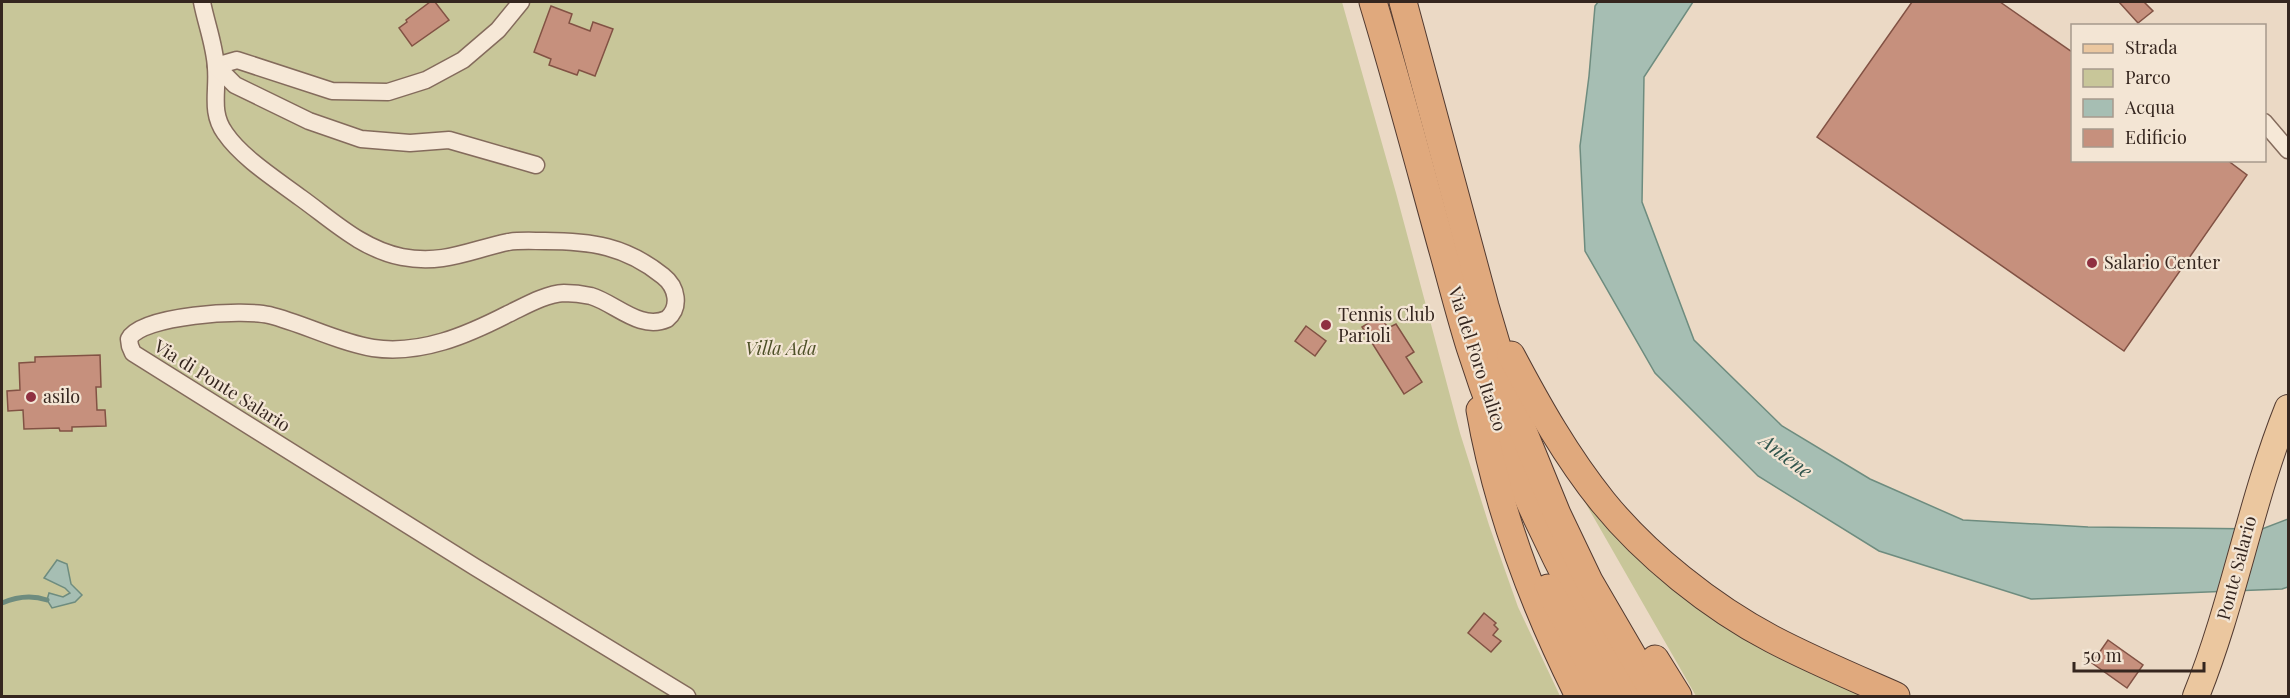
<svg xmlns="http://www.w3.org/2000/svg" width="2290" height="698" font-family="'Playfair Display',serif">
  <rect width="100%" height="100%" fill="#ebd9c5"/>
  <g fill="#c8c699">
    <path d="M2 2H1342L1396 193 1460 433 1489 525 1518 607 1560 696H2Z"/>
    <path d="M1578 490 1645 559 1870 696H1696Z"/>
  </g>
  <g fill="#a6beb3" stroke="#6e8c7f" stroke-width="1.5">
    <path d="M1598 2H1693L1644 77 1642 202 1694 340 1782 426 1870 479 1963 520 2088 527 2262 529 2288 519V587L2282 589 2031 599 1879 551 1758 476 1655 373 1585 251 1580 146 1589 76 1595 6Z"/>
    <path d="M57 560 67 564 71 584 82 595 75 602 52 608 47 600 49 593 63 597 70 593 65 588 44 578Z"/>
  </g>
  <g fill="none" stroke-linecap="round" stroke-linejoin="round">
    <path stroke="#6e8c7f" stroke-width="5" d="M2 603C16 597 32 595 47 600"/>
  </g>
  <g fill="#c6907d" stroke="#825244" stroke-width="1.5" fill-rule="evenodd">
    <path d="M430 2H435L449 20 412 46 399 28 407 22 406 20Z"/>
    <path d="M1912 2H2000L2072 52V160H2227L2247 175 2124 351 1817 137Z"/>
    <path d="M2119 2H2144L2153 11 2138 23Z"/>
    <path d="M551 6 572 14 569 23 590 31 593 22 613 29 595 76 579 70 577 75 549 65 551 59 534 52Z"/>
    <path d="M1380 316 1388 328 1396 324 1414 352 1406 357 1422 382 1404 394 1362 327Z"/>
    <path d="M1306 326 1326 341 1315 356 1295 341Z"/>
    <path d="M100 355 101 387H96L97 410H105L106 426 72 427V431H60L59 428 24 429 23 410 8 411 7 391 20 390 19 363 35 362V357ZM54 392H74V403H54Z"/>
    <path d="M1484 613 1496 623 1494 625 1498 629 1493 635 1501 641 1491 652 1468 633Z"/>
    <path d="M2108 640 2143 665 2127 688 2092 663Z"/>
  </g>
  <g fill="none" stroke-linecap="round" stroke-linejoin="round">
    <defs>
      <g id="minor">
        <path d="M202 2C206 23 215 46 216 68 218 92 210 112 225 133 242 158 277 180 301 198 333 221 362 249 402 257 443 265 470 250 508 242 520 240 533 241 545 241 591 241 626 246 663 276 677 287 681 307 667 319 640 331 615 303 591 296 582 294 573 293 564 293 545 294 525 306 508 314 467 335 421 355 373 348 337 342 305 324 269 315 244 309 141 315 129 339L130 346 133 353 475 567 687 696"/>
        <path d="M216 66 237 60 332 91 388 92 426 80 463 60 498 30 521 2"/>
        <path d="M216 66 235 85 309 121 361 139 410 143 449 140 536 165"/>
        <path d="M2264 122 2288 150"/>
      </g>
      <path id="primary" d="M2196 696C2234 602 2250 503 2288 408"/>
      <g id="trunk">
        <path d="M1373 2C1398 84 1420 168 1443 251 1452 283 1460 315 1470 347 1509 470 1566 586 1632 696"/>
        <path d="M1403 2 1485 306 1519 421 1557 514 1589 581 1656 696"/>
        <path d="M1511 355C1538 406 1566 456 1603 502 1646 555 1711 607 1772 639 1812 660 1855 678 1896 696"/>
        <path d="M1480 410C1497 508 1535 608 1579 696"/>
        <path d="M1548 588 1608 696"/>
        <path d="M1655 659 1678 696"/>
      </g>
    </defs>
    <use href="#minor" stroke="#846b5c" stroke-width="19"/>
    <use href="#primary" stroke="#523a30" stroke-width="28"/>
    <use href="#trunk" stroke="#523a30" stroke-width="29"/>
    <use href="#minor" stroke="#f6e8d7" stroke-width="16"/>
    <use href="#primary" stroke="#ebc79f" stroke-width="26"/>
    <use href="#trunk" stroke="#e0a97d" stroke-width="27"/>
  </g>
  <g fill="#8f3041" stroke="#f3e5d4" stroke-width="2">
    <circle cx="2092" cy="263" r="6"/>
    <circle cx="1326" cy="325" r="6"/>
    <circle cx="31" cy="397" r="6"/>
  </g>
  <g text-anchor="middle" stroke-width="4.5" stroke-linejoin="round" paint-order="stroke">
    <g font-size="18" fill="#35261f" stroke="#f3e5d4" text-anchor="start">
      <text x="2104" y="269">Salario Center</text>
      <text x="1338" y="321">Tennis Club<tspan x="1338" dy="21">Parioli</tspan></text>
      <text x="43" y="403">asilo</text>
    </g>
    <g font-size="18" font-style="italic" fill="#4d5027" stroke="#f3e5d4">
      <text x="781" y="355">Villa Ada</text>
    </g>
    <g font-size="18" fill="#35261f" stroke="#f3e5d4">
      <text transform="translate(1477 359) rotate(72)" y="6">Via del Foro Italico</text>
      <text transform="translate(222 386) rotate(32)" y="6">Via di Ponte Salario</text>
      <text transform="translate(2237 568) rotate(-75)" y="6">Ponte Salario</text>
    </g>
    <g font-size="20" font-style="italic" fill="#2f544c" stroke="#f3e5d4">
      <text transform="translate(1786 456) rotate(37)" y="7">Aniene</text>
    </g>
  </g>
  <rect width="2290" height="698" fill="none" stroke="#35261f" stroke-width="6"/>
  <rect x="2071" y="24" width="195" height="138" fill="#f3e5d4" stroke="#a7998c" stroke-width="1.5"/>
  <rect x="2083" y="44" width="30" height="9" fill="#ebc79f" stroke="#a7998c" stroke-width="1.5"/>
  <text x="2125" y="54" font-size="18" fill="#35261f">Strada</text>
  <rect x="2083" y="69" width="30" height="18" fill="#c8c699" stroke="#a7998c" stroke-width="1.5"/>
  <text x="2125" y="84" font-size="18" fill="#35261f">Parco</text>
  <rect x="2083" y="99" width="30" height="18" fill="#a6beb3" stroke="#a7998c" stroke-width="1.5"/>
  <text x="2125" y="114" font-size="18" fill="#35261f">Acqua</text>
  <rect x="2083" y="129" width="30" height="18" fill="#c6907d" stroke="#a7998c" stroke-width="1.5"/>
  <text x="2125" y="144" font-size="18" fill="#35261f">Edificio</text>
  <path d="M2074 662v9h130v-9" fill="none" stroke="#35261f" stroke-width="3"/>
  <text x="2083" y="662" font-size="18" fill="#35261f" stroke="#f3e5d4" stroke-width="4.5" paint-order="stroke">50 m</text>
</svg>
